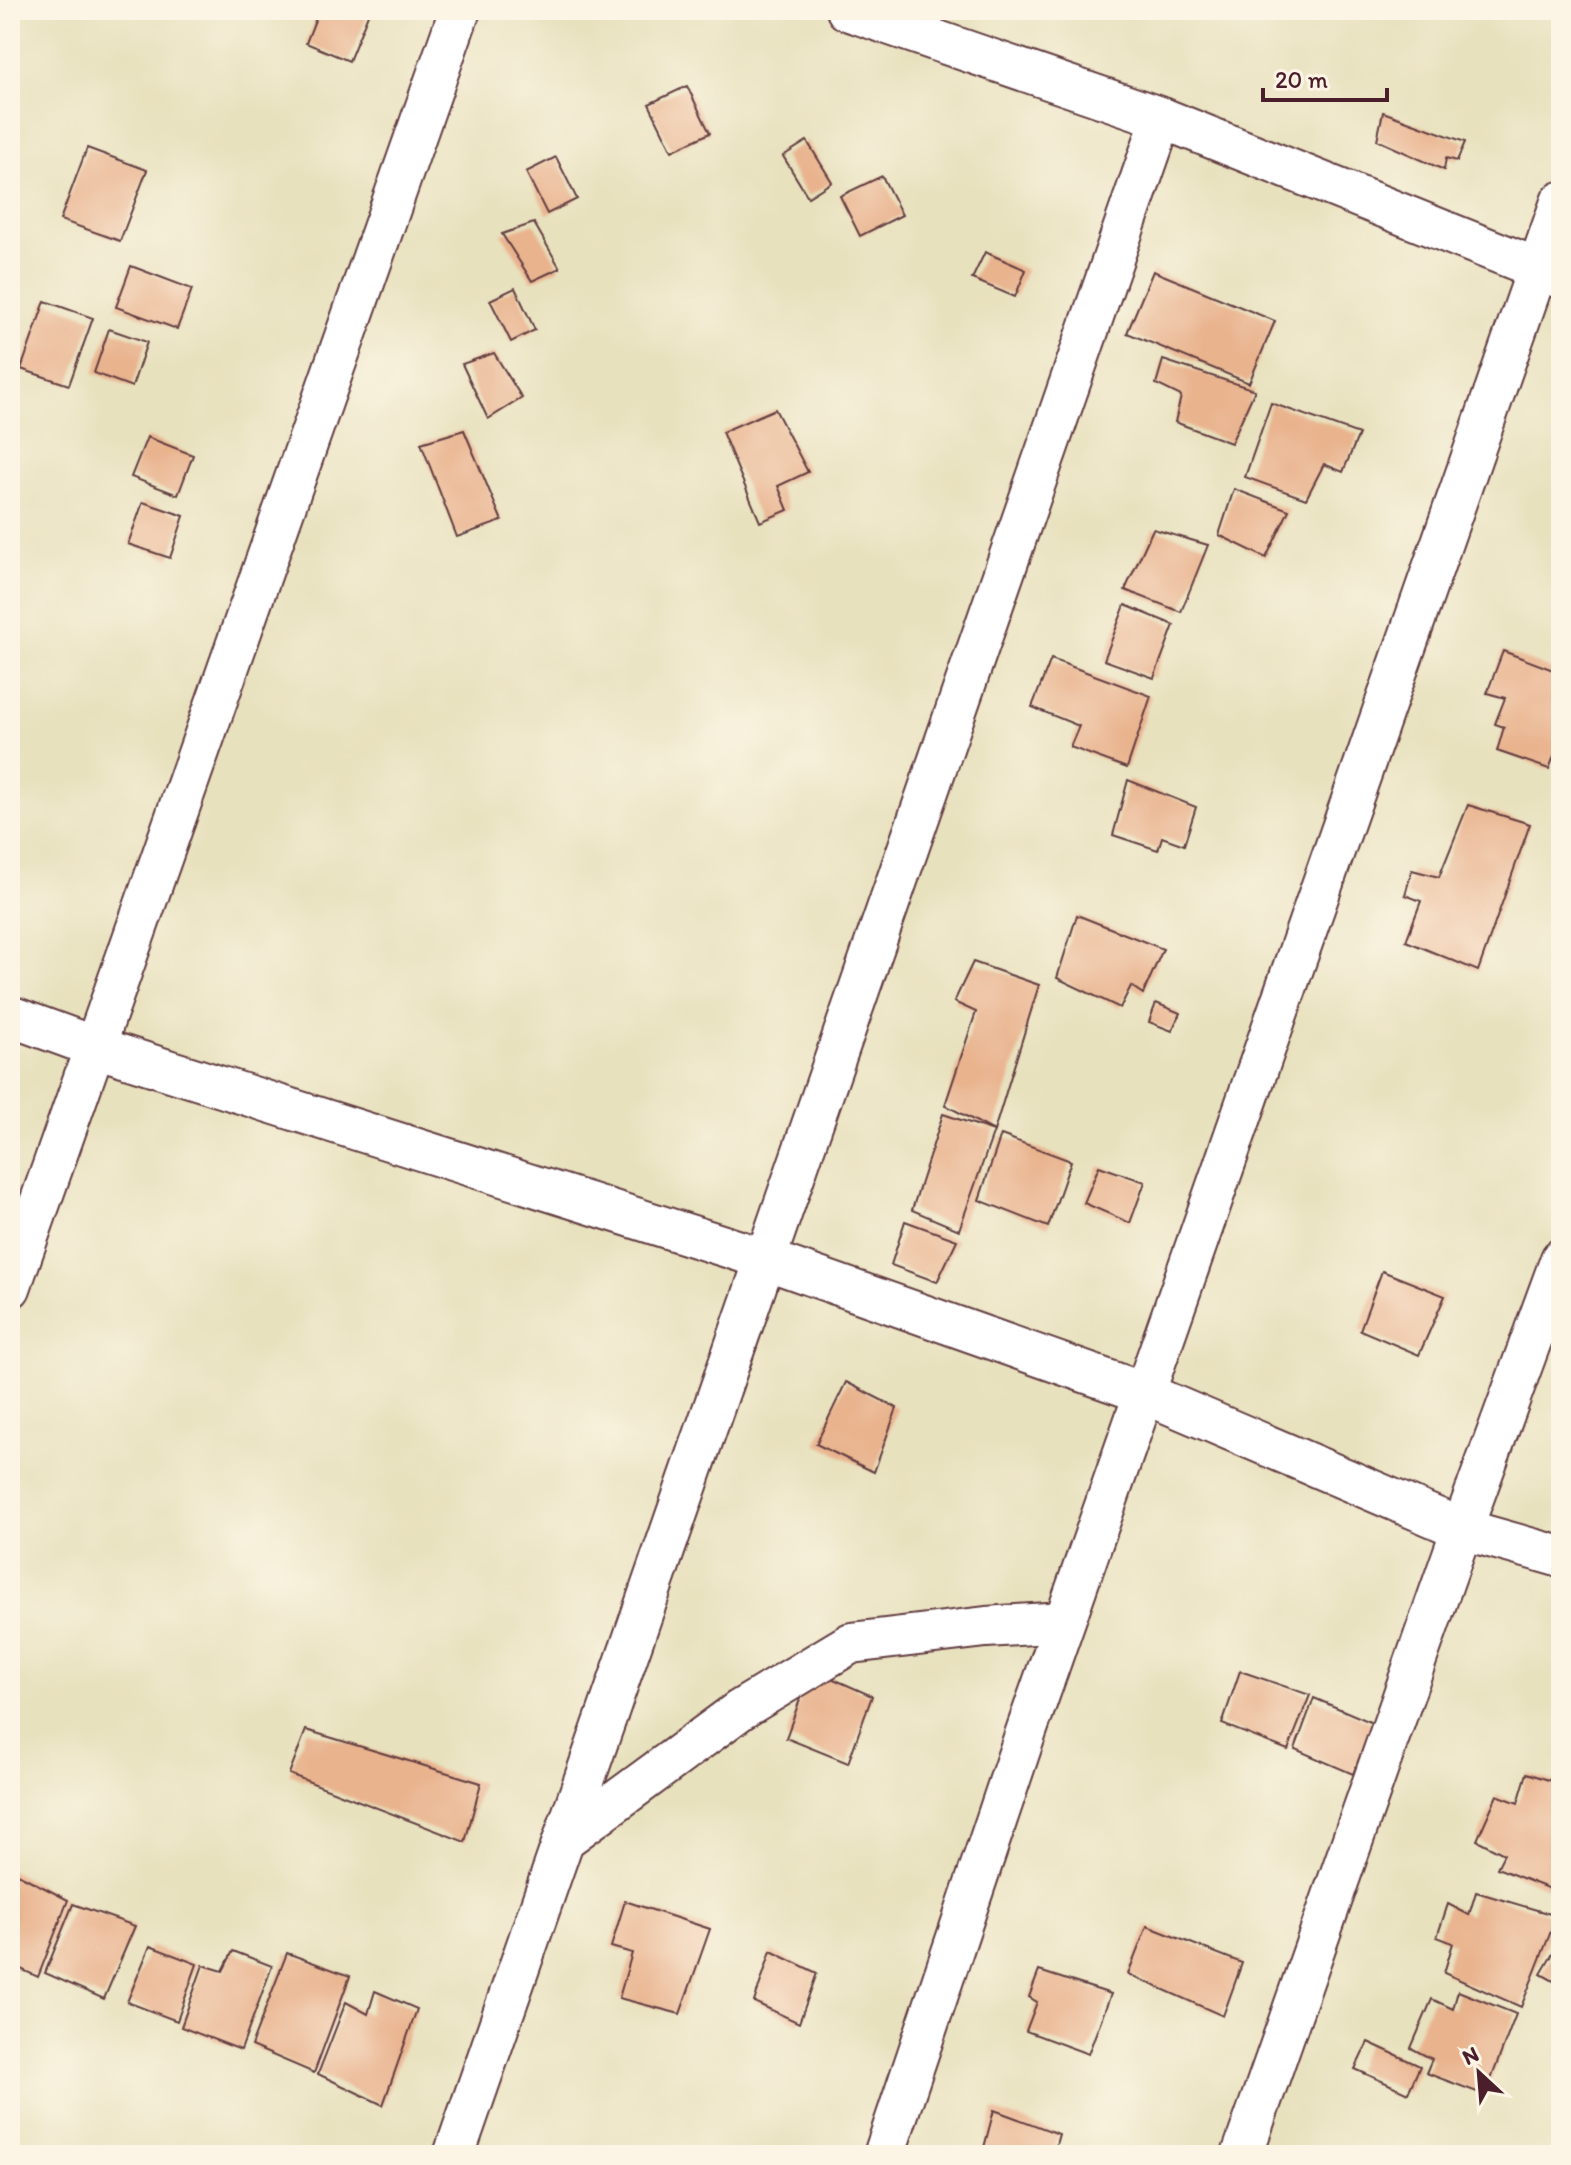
<svg xmlns="http://www.w3.org/2000/svg" width="1571" height="2165" font-family="Itim,sans-serif">
  <rect width="100%" height="100%" fill="#fcf5e5"/>
  <filter id="ink" filterUnits="userSpaceOnUse"><feTurbulence type="fractalNoise" baseFrequency=".0125" numOctaves="2"/><feDisplacementMap in="SourceGraphic" scale="16" xChannelSelector="R" yChannelSelector="G"/><feConvolveMatrix kernelMatrix="1 2 1 2 8 2 1 2 1" color-interpolation-filters="sRGB"/></filter>
  <filter id="wash" filterUnits="userSpaceOnUse"><feTurbulence type="fractalNoise" baseFrequency=".006" numOctaves="4" result="noise"/><feDisplacementMap in="SourceGraphic" scale="32" xChannelSelector="R" yChannelSelector="G"/><feGaussianBlur stdDeviation="1.8" result="paint"/><feColorMatrix in="noise" values="0 0 0 0 0 0 0 0 0 0 0 0 0 0 0 0 0 1.4 0 .05"/><feComposite in="paint" operator="in"/></filter>
  <g filter="url(#wash)">
    <rect width="100%" height="100%" fill="#e8e1be"/>
    <g id="blocks">
      <g fill="#e9b38e">
        <path d="M319 10 369 12 349 61 306 43Z"/>
        <path d="M687 86 710 133 672 151 649 104Z"/>
        <path d="M1383 112 1465 142 1457 161 1446 158 1444 170 1377 140Z"/>
        <path d="M807 141 832 182 808 197 783 156Z"/>
        <path d="M87 148 147 170 120 241 60 220Z"/>
        <path d="M556 157 577 199 547 214 526 172Z"/>
        <path d="M882 176 902 215 860 236 840 196Z"/>
        <path d="M534 223 560 268 532 281 502 234Z"/>
        <path d="M985 252 1026 270 1015 297 972 279Z"/>
        <path d="M131 266 192 289 177 329 116 307Z"/>
        <path d="M1153 271 1275 321 1249 383 1127 333Z"/>
        <path d="M515 288 535 330 511 342 490 300Z"/>
        <path d="M45 301 93 318 69 385 21 369Z"/>
        <path d="M109 329 147 342 132 387 94 373Z"/>
        <path d="M494 353 522 398 488 419 462 364Z"/>
        <path d="M1163 360 1255 390 1231 443 1175 422 1181 396 1156 384Z"/>
        <path d="M1271 403 1359 434 1343 472 1324 464 1306 499 1245 477Z"/>
        <path d="M775 409 808 472 778 486 788 510 760 522 722 432Z"/>
        <path d="M464 430 502 521 457 537 421 443Z"/>
        <path d="M147 437 193 455 178 495 131 477Z"/>
        <path d="M1234 489 1289 510 1266 558 1219 535Z"/>
        <path d="M143 502 184 516 170 558 128 544Z"/>
        <path d="M1153 529 1208 545 1181 612 1125 590Z"/>
        <path d="M1125 605 1174 625 1154 678 1104 660Z"/>
        <path d="M1503 651 1561 673V738L1549 769 1497 751 1504 727 1495 724 1505 698 1487 693Z"/>
        <path d="M1051 659 1151 696 1127 768 1070 747 1079 726 1032 707Z"/>
        <path d="M1128 780 1196 807 1184 845 1162 837 1158 850 1113 835Z"/>
        <path d="M1468 805 1530 824 1478 971 1406 941 1421 901 1405 895 1412 870 1439 877Z"/>
        <path d="M1077 915 1163 949 1143 994 1131 986 1120 1008 1057 978Z"/>
        <path d="M973 962 1039 985 994 1131 945 1105 976 1012 954 1002Z"/>
        <path d="M1156 1003 1180 1013 1172 1031 1149 1022Z"/>
        <path d="M943 1114 994 1131 959 1230 912 1210Z"/>
        <path d="M1001 1135 1071 1161 1048 1227 979 1200Z"/>
        <path d="M1099 1166 1145 1182 1130 1223 1084 1203Z"/>
        <path d="M905 1221 957 1240 937 1282 891 1265Z"/>
        <path d="M1382 1271 1445 1296 1419 1355 1360 1330Z"/>
        <path d="M846 1382 897 1408 874 1472 816 1444Z"/>
        <path d="M811 1669 872 1696 848 1763 786 1738Z"/>
        <path d="M1240 1671 1310 1695 1288 1750 1222 1724Z"/>
        <path d="M1314 1698 1373 1723 1353 1774 1295 1749Z"/>
        <path d="M306 1730 481 1783 465 1842 289 1774Z"/>
        <path d="M1527 1773 1561 1784 1560 1893 1497 1868 1504 1854 1477 1840 1497 1795 1518 1803Z"/>
        <path d="M10 1870 68 1900 38 1977 10 1964Z"/>
        <path d="M1476 1892 1557 1916 1521 2007 1444 1973 1453 1943 1437 1937 1448 1904 1469 1915Z"/>
        <path d="M625 1901 710 1929 680 2014 619 1998 632 1953 611 1947Z"/>
        <path d="M73 1904 135 1926 104 1999 45 1973Z"/>
        <path d="M1147 1926 1242 1963 1223 2016 1128 1974Z"/>
        <path d="M1558 1945 1561 1946V1985L1541 1974Z"/>
        <path d="M150 1946 197 1964 177 2021 127 2002Z"/>
        <path d="M233 1951 272 1966 241 2050 181 2027 203 1965 223 1971Z"/>
        <path d="M771 1951 817 1973 799 2023 754 2002Z"/>
        <path d="M287 1953 350 1976 314 2073 251 2046Z"/>
        <path d="M1039 1971 1111 1994 1088 2054 1026 2031 1037 2002 1029 1997Z"/>
        <path d="M375 1991 417 2009 383 2105 318 2074 346 2002 368 2014Z"/>
        <path d="M1458 1991 1516 2014 1485 2095 1426 2073 1432 2059 1411 2048 1432 1999 1453 2009Z"/>
        <path d="M1368 2042 1420 2066 1408 2093 1355 2069Z"/>
        <path d="M994 2110 1059 2134 1053 2155H982Z"/>
      </g>
    </g>
  </g>
  <g filter="url(#ink)">
    <use href="#blocks" fill-opacity="0" stroke="#623c41" stroke-width="2"/>
    <g fill="none" stroke-linecap="round" stroke-linejoin="round">
      <defs>
        <g id="street">
          <path d="M847 10 1162 118 1561 278"/>
          <path d="M10 1016 95 1047 765 1259 1144 1393 1462 1529 1561 1557"/>
          <path d="M10 1288 460 10"/>
          <path d="M566 1838 740 1710 851 1643 986 1627 1064 1622"/>
          <path d="M454 2155 1162 118"/>
          <path d="M884 2155 1026 1732 1561 202"/>
          <path d="M1242 2155 1462 1529 1561 1259"/>
        </g>
      </defs>
      <use href="#street" stroke="#623c41" stroke-width="44"/>
      <use href="#street" stroke="#fff" stroke-width="40"/>
    </g>
  </g>
  <rect width="1571" height="2165" fill="none" stroke="#fcf5e5" stroke-width="40"/>
  <g transform="translate(1479 2073) rotate(334)" stroke="#fcf5e5" stroke-width="6" paint-order="stroke">
  <path d="M0-6L14 30L0 20L-14 30Z" fill="#4a1f2b"/>
  <text y="-12" font-size="22" font-weight="bold" text-anchor="middle" fill="#4a1f2b">N</text>
  </g>
  <path d="M1263 88v12h124v-12" fill="none" stroke="#4a1f2b" stroke-width="4"/>
  <text x="1275" y="88" font-size="24" fill="#4a1f2b" stroke="#fcf5e5" stroke-width="6" paint-order="stroke">20 m</text>
</svg>
